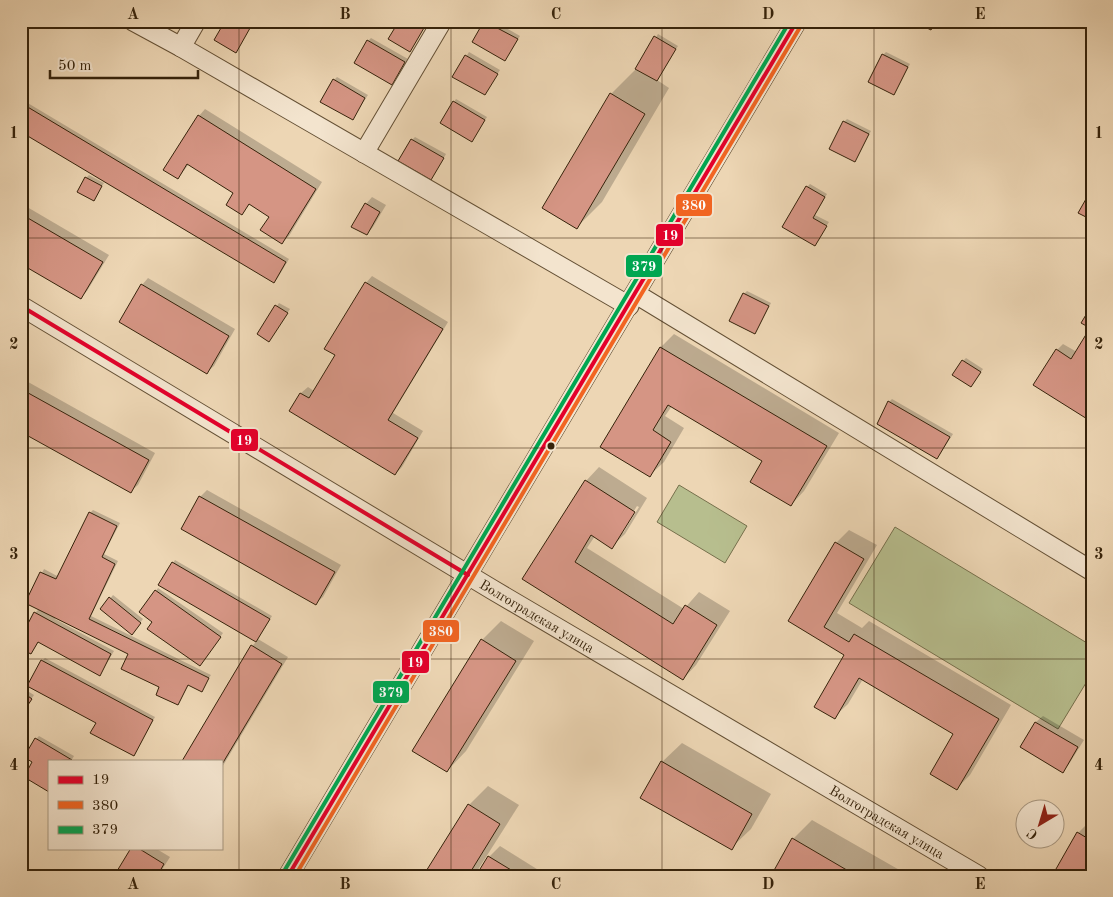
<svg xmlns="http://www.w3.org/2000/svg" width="1113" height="897" font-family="'Old Standard TT',serif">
  <rect width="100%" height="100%" fill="#edd6b4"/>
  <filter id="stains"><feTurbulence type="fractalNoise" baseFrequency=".004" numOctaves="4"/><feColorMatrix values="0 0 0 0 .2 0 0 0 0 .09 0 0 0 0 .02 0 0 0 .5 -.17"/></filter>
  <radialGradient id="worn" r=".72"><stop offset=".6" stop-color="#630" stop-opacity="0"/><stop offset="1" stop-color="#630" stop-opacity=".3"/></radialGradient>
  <g fill="#b7be8e" stroke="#76704c">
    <path d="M679 485 747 526 725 563 657 522Z"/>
    <path d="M895 527 1092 646V673L1058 729 849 603Z"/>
  </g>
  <g fill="#0003" fill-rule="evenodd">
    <path d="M400 21H428L410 51Z"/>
    <path d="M486 21H494L520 36 505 60 474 42Z"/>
    <path d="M21 23 28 26 21 38Z"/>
    <path d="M658 34 678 46 657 80 669 88 602 202 577 227 611 94 637 68Z"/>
    <path d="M371 38 408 59 392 84 368 41Z"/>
    <path d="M469 52 500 70 485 94 454 76Z"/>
    <path d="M886 52 910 64 894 94 883 55Z"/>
    <path d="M337 77 368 95 352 119 334 80Z"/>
    <path d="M21 99 289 259 277 279 274 282 21 130Z"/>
    <path d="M456 99 487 117 472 141 454 102Z"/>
    <path d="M205 109 322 182 289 236 282 242 271 216 250 204 242 213 235 193 189 164 178 178 199 116Z"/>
    <path d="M847 119 871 131 855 161 844 122Z"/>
    <path d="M415 137 446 154 434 175 412 140Z"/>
    <path d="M89 175 104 183 94 199 86 178Z"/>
    <path d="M810 184 827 194 815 215 829 222 815 244 807 187Z"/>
    <path d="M372 197 386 205 373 227 367 234 366 204Z"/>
    <path d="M1089 197 1092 198V219L1087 200Z"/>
    <path d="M22 204 109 255 87 291 80 298 21 263Z"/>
    <path d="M372 276 448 322 393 413 423 431 402 467 395 474 291 410 301 393 308 387 314 391 336 355 366 283Z"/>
    <path d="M148 278 235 329 214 366 207 372 142 285Z"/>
    <path d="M747 291 771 303 755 333 744 294Z"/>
    <path d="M279 303 290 309 269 341 258 333Z"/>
    <path d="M674 334 839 433 804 491 791 505 764 461 672 406 665 416 684 428 664 462 650 475 602 446 661 347Z"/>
    <path d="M1063 344 1077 352 1092 420 1057 350Z"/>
    <path d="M966 358 983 369 974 382 963 361Z"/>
    <path d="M21 378 155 453 138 485 131 491 21 430Z"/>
    <path d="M892 399 953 434 940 454 889 402Z"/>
    <path d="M599 467 647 498 625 534 611 547 595 536 587 548 684 609 699 592 730 611 696 665 683 679 524 579 586 481ZM637 506 639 507 623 533H620Z"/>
    <path d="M207 490 341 565 323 597 316 603 200 497Z"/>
    <path d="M93 510 120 523 104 554 118 561 91 616 211 675 201 691 189 684 178 704 129 653 56 617 55 619 114 651 102 671 99 674 39 641 31 653 35 613 39 609 27 603 44 569 59 577 90 513Z"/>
    <path d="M849 530 877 545 837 613 862 628 869 621 1011 705 970 775 957 788 955 734 863 679 848 704 834 717 846 654 790 621 836 543Z"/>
    <path d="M175 560 272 616 258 639 288 657 221 769V761L252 646 257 641 160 585Z"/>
    <path d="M158 588 223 633 203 661 154 622 156 591Z"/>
    <path d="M113 595 143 619 135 630 102 609Z"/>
    <path d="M501 621 534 641 466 751 447 771 482 640Z"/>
    <path d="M45 658 155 717 134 755 97 722 42 661Z"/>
    <path d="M21 687 34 695 21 715Z"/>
    <path d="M1043 716 1084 740 1069 764 1063 771 1022 747 1036 722Z"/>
    <path d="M39 736 74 756 71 761 34 762 36 739Z"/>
    <path d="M682 743 771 794 751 829 731 848 662 762Z"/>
    <path d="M488 786 519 805 474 876H425L469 805Z"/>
    <path d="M1092 819V876L1078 833Z"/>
    <path d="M812 820 910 876H777L793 839Z"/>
    <path d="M500 846 548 876H482L479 874 489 857Z"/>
    <path d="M132 848H155L170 857 158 876H116Z"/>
    <path d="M628 870 637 876H622Z"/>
  </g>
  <g fill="#d59584" stroke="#36230b">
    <path d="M225 21H254L236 53 214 40Z"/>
    <path d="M399 21H428L410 52 388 39Z"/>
    <path d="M484 21 518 39 505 61 472 42Z"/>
    <path d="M913 21H936L931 30Z"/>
    <path d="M654 36 676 49 657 81 635 69Z"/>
    <path d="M367 40 405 62 392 85 354 63Z"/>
    <path d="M882 54 908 67 894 95 868 82Z"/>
    <path d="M465 55 498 74 485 95 452 77Z"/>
    <path d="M333 79 365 98 353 120 320 102Z"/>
    <path d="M610 93 645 114 577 229 542 208Z"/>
    <path d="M453 101 485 120 472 142 440 123Z"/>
    <path d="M21 103 286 262 274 283 21 132Z"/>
    <path d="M198 115 316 189 282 244 260 230 269 217 249 204 242 215 226 205 233 193 187 164 178 179 163 170Z"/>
    <path d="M843 121 869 134 855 162 829 149Z"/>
    <path d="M411 139 444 158 431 180 398 161Z"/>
    <path d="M85 177 102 186 94 201 77 192Z"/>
    <path d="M806 186 825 197 813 218 827 226 815 246 782 227Z"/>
    <path d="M1086 199 1092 202V220L1078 213Z"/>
    <path d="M365 203 380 212 367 235 351 227Z"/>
    <path d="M21 214 103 262 81 299 21 264Z"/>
    <path d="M365 282 443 329 388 420 418 438 395 475 289 411 300 393 309 398 335 355 324 349Z"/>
    <path d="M141 284 229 336 207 374 119 322Z"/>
    <path d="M743 293 769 306 755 334 729 321Z"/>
    <path d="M275 305 288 313 269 342 257 334Z"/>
    <path d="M1092 305V422L1033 385 1056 349 1071 359 1090 328 1081 323Z"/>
    <path d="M660 347 827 446 791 506 750 482 762 461 668 405 653 430 671 442 650 477 600 447Z"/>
    <path d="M962 360 981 372 971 387 952 375Z"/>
    <path d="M21 389 149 460 131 493 21 432Z"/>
    <path d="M888 401 950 437 937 459 877 424Z"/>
    <path d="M585 480 635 512 612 549 591 535 575 562 673 624 685 605 717 625 683 680 522 579Z"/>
    <path d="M199 496 335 572 316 605 181 529Z"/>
    <path d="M89 512 117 526 102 557 115 564 89 619 209 678 202 692 188 685 178 705 156 695 159 687 121 669 128 654 25 603 40 572 56 579Z"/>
    <path d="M835 542 864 559 824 627 849 642 854 634 999 719 957 790 930 774 953 734 859 678 835 719 814 707 844 655 788 621Z"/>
    <path d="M172 562 270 619 256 642 158 585Z"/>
    <path d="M155 590 221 637 200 666 147 629 152 622 139 612Z"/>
    <path d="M109 597 141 623 132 635 100 609Z"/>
    <path d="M34 612 111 654 100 676 38 642 31 654 21 649V637Z"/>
    <path d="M481 639 516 661 447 772 412 751Z"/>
    <path d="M251 645 282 664 221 766V761H182Z"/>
    <path d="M41 660 153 720 134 756 90 733 96 723 27 686Z"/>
    <path d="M21 691 32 699 21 715Z"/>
    <path d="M1035 722 1078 747 1063 773 1020 747Z"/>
    <path d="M35 738 72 760 49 761V792L24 777 32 762 24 757Z"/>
    <path d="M661 761 752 814 732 850 640 798Z"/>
    <path d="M468 804 500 824 468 876H423Z"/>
    <path d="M1077 832 1092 841V876H1052Z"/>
    <path d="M792 838 857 876H775L772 874Z"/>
    <path d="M131 848H138L164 864 157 876H114Z"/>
    <path d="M488 856 521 876H480L477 874Z"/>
  </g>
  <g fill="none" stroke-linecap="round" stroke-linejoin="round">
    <defs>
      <g id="minor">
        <path d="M133 21 181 47 629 306"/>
        <path d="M181 47 196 21"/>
        <path d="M364 153 442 21"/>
        <path d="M636 294 1092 571"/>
        <path id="s1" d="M21 306 493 590 979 876"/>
        <path d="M288 876 797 21"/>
      </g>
    </defs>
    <use href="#minor" stroke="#645035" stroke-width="21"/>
    <use href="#minor" stroke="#f3e4ce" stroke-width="19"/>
    <defs>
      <g id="bus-1">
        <path d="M21 306 468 575"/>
        <path d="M288 876 797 21"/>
      </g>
      <path id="bus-2" d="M295 876 802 24"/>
      <path id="bus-3" d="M283 873 790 21"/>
    </defs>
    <use href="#bus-1" stroke="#f3e4ce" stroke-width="8"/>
    <use href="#bus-2" stroke="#f3e4ce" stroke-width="8"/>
    <use href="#bus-3" stroke="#f3e4ce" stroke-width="8"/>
    <use href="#bus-1" stroke="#e4002b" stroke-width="4"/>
    <use href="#bus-2" stroke="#f26522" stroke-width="4"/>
    <use href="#bus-3" stroke="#00a651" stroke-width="4"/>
  </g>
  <path fill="none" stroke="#36230b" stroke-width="1" stroke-opacity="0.55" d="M239 21V876M451 21V876M662 21V876M874 21V876M21 238H1092M21 448H1092M21 659H1092"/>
  <circle fill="#36230b" stroke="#f3e4ce" stroke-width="2" cx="551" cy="446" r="4.5"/>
  <g text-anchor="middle" stroke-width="4.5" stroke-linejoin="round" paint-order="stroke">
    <g font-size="14" fill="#36230b" stroke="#f3e4ce">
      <text dy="5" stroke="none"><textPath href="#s1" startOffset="602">Волгоградская улица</textPath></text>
      <text dy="5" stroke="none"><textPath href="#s1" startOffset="1008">Волгоградская улица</textPath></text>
    </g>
  </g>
  <g stroke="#f3e4ce" stroke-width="2">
    <rect x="675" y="193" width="38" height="24" rx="5" fill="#f26522"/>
    <rect x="655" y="223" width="29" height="24" rx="5" fill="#e4002b"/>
    <rect x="625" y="254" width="38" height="24" rx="5" fill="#00a651"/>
    <rect x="230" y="428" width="29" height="24" rx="5" fill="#e4002b"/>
    <rect x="422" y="619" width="38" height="24" rx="5" fill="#f26522"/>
    <rect x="401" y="650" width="29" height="24" rx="5" fill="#e4002b"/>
    <rect x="372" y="680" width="38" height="24" rx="5" fill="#00a651"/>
  </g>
  <g font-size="14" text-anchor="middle" font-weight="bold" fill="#fff">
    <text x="694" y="210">380</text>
    <text x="670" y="240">19</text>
    <text x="644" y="271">379</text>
    <text x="244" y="445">19</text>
    <text x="441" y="636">380</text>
    <text x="415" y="667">19</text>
    <text x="391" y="697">379</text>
  </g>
  <rect width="1113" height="897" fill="none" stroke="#edd6b4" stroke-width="55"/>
  <rect x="48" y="760" width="175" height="90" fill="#f3e4ce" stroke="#a79780"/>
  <rect x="58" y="776" width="25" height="8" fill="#e4002b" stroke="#a79780"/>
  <text x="92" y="784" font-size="15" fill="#36230b">19</text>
  <rect x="58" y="801" width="25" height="8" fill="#f26522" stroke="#a79780"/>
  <text x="92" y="810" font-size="15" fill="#36230b">380</text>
  <rect x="58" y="826" width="25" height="8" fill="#00a651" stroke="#a79780"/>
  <text x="92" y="834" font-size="15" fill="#36230b">379</text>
  <g transform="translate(1040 824) rotate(218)"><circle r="24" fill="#f3e4ce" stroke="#a79780"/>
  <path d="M0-4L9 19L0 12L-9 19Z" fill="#8f2418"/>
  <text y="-8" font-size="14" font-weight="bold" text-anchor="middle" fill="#36230b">С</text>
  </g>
  <path d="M50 70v8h148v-8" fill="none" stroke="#36230b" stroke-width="2.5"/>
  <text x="58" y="70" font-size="15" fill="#36230b" stroke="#f3e4ce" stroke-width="4" paint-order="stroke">50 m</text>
  <rect x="28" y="28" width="1058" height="842" fill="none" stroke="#36230b" stroke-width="2"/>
  <g font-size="16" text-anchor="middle" font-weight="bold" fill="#36230b">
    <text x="133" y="19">A</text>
    <text x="345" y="19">B</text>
    <text x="556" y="19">C</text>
    <text x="768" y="19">D</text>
    <text x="980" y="19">E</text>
    <text x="14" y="138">1</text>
    <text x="1099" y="138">1</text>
    <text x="14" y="349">2</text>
    <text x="1099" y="349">2</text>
    <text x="14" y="559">3</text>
    <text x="1099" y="559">3</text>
    <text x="14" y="770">4</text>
    <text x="1099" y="770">4</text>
    <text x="133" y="889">A</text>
    <text x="345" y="889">B</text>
    <text x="556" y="889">C</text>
    <text x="768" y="889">D</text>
    <text x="980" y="889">E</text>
  </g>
  <rect width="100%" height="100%" filter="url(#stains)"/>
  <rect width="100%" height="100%" fill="url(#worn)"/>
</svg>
